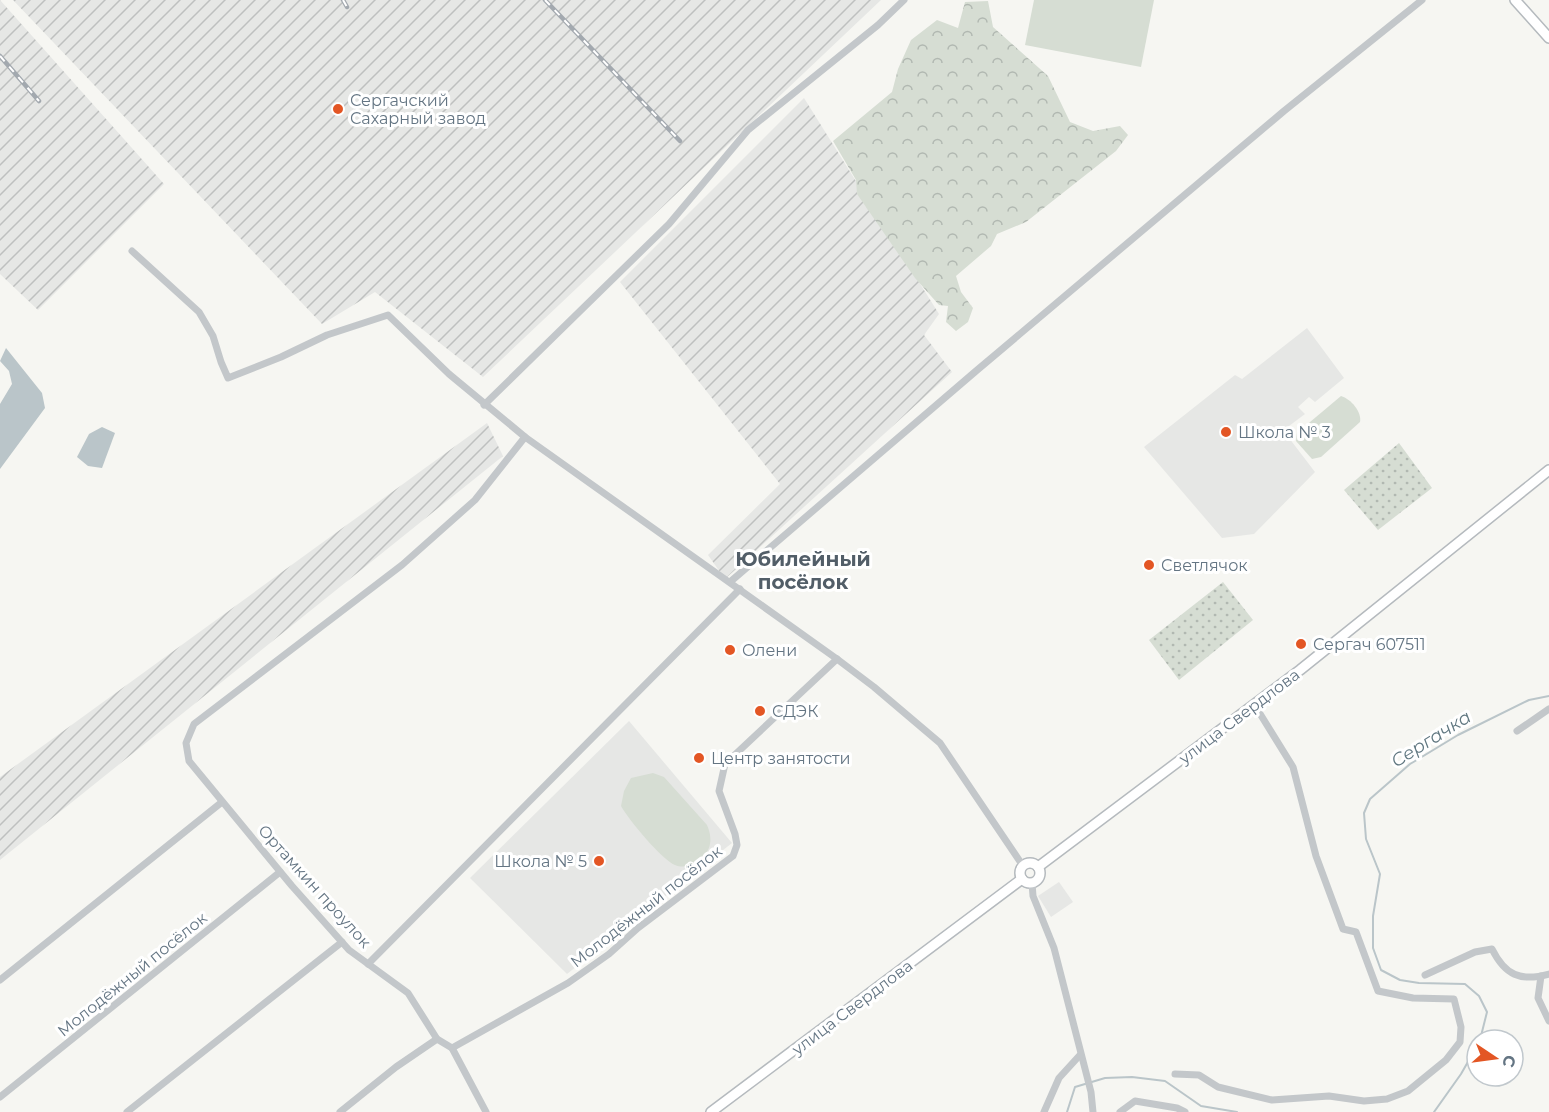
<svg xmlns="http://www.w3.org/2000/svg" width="1549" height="1112" font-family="Montserrat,sans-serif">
  <defs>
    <pattern id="industrial-furrows" width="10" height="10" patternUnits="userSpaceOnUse" patternTransform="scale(1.5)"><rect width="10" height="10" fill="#e6e7e5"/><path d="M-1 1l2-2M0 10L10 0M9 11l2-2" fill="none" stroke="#bec0bf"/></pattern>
    <pattern id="forest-crowns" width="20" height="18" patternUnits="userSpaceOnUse" patternTransform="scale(1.5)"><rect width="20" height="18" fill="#d6ddd3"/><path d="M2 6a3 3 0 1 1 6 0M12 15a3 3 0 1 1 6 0" fill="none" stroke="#b1b8b1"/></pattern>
    <pattern id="park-dots" width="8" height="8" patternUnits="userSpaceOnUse" patternTransform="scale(1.5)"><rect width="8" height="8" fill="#d6ddd3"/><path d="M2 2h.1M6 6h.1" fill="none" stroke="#b1b8b1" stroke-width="1.8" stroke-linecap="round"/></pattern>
  </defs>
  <rect width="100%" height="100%" fill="#f6f6f2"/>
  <g fill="#e6e7e5">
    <path d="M1307 328 1344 378 1315 402 1309 397 1298 407 1305 414 1289 426V438L1315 472 1254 534 1222 538 1144 447 1235 375 1242 379Z"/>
    <path d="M629 721 732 843 567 974 470 878Z"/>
    <path d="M1059 882 1073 902 1051 917 1038 896Z"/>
  </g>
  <g fill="url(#industrial-furrows)">
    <path d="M0 0 164 184 38 310 0 274Z"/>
    <path d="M13 0H881L483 377 375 292 322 324Z"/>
    <path d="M804 98 939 314 924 335 952 372 725 579 708 555 780 484 620 282Z"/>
    <path d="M487 423 503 456 0 860V777Z"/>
  </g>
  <path fill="url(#forest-crowns)" d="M988 1 993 27 1048 76 1070 122 1093 131 1120 126 1128 135 1116 151 1026 222 997 234 991 246 956 276 961 292 973 308 968 322 956 331 946 322 948 306 939 305 915 278 857 194 856 180 833 141 892 92 898 69 911 40 937 20 958 28 965 2Z"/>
  <g fill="url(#park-dots)">
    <path d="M1399 443 1432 488 1378 530 1344 490Z"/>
    <path d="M1223 582 1253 620 1179 680 1149 640Z"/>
  </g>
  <g fill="#d6ddd3">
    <path d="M1034 0H1154L1141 67 1025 45Z"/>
    <path d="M1341 396C1351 399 1362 412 1360 422L1321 457 1312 459 1296 441 1297 433Z"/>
    <path d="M653 773 664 777 707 825C714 841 710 852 698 863 691 866 682 868 675 865 662 860 628 819 621 806L624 791 631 778Z"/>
  </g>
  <g fill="#bac5c9">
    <path d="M6 348 42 393 45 408 0 469V404L12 384 9 371 0 361Z"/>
    <path d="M102 427 115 433 102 468 88 466 77 457 89 434Z"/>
  </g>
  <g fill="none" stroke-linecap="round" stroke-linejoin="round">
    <g stroke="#bac5c9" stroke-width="2">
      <path d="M1480 1040 1487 1012 1479 996 1465 984 1419 983 1400 980 1381 970 1373 948V916L1380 874 1366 839 1364 813 1370 799 1410 764 1458 735 1529 700 1549 696"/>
      <path d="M1067 1112 1075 1087 1105 1078 1132 1077 1165 1081 1201 1106 1237 1112"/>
      <path d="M1434 1112 1461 1074 1477 1046"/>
    </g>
    <defs>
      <g id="secondary">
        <path d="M1515 0 1549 38"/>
        <circle cx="1030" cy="873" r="10"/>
        <path d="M1038 867 1300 670 1549 470"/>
        <path d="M711 1112 1022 879"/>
      </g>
    </defs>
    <use href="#secondary" stroke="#b5babe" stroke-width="12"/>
    <g stroke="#c3c7ca" stroke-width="7">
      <path d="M132 251 199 312 213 336 221 362 228 378 281 357 327 335 388 315 449 374 525 437 837 659 874 687 940 743 1023 866"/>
      <path d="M484 405 669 224 748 130 878 25 904 0"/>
      <path d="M730 582 976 371 1284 111 1422 0"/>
      <path d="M1517 731 1549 709"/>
      <path d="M1032 883 1033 896 1054 948 1091 1092 1093 1112"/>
      <path d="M368 964 740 589"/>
      <path d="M1425 975 1475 952 1492 949C1505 975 1520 982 1549 974"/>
      <path d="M1541 976 1538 998 1549 1021"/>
      <path d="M0 980 222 802"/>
      <path d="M452 1048 568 983 609 954 638 928 733 856 737 845 735 834 719 791 725 764 837 659"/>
      <path d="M1175 1074 1199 1075 1218 1087 1272 1100 1329 1096 1364 1101 1387 1099 1408 1091 1446 1060 1460 1042 1461 1027 1454 999 1413 998 1378 991 1356 932 1343 929 1316 856 1293 767 1254 704"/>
      <path d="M0 1097 280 872"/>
      <path d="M127 1112 342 942"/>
      <path d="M340 1112 396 1067 437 1039"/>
      <path d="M486 1112 452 1048 437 1039 408 993 349 950 292 886 189 761 186 743 194 724 402 565 475 500 525 437"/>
      <path d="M1044 1112 1059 1078 1080 1055"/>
      <path d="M1120 1112 1135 1101 1177 1108 1185 1112"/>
    </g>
    <use href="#secondary" stroke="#fff" stroke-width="9"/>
    <defs>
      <g id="rail">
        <path d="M343 0 347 7"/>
        <path d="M545 0 680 141"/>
        <path d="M0 56 39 101"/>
      </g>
    </defs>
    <use href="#rail" stroke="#a3a9af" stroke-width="4.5"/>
    <use href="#rail" stroke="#fff" stroke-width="2" stroke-dasharray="7" stroke-linecap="butt"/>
  </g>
  <g fill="#e35624" stroke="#fff" stroke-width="2">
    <circle cx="338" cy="109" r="6"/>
    <circle cx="1226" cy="432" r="6"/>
    <circle cx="1149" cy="565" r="6"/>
    <circle cx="1301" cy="644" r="6"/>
    <circle cx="730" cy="650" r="6"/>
    <circle cx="760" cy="711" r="6"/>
    <circle cx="699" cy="758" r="6"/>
    <circle cx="599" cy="861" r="6"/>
  </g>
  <g text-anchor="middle" stroke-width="6" stroke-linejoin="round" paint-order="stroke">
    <g font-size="16" fill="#647583" stroke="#fff" text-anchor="start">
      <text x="350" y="106">Сергачский<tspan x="350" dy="18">Сахарный завод</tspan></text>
      <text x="1238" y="438">Школа № 3</text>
      <text x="1161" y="571">Светлячок</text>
      <text x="1313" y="650">Сергач 607511</text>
      <text x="742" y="656">Олени</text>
      <text x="772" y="717">СДЭК</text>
      <text x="711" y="764">Центр занятости</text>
      <text x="587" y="867" text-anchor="end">Школа № 5</text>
    </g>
    <g font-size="16" fill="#647583" stroke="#fff">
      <text transform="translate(1239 716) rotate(-37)" y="6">улица Свердлова</text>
      <text transform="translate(315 886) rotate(48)" y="6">Ортамкин проулок</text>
      <text transform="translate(646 906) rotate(-38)" y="6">Молодёжный посёлок</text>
      <text transform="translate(132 974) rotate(-39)" y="6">Молодёжный посёлок</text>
      <text transform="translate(852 1007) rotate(-37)" y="6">улица Свердлова</text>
    </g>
    <g font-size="18" font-style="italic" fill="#607780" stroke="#fff">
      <text transform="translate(1431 739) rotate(-32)" y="6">Сергачка</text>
    </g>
    <g font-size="20" font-weight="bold" fill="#525e68" stroke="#fff">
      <text x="803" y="566">Юбилейный<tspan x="803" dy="23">посёлок</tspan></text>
    </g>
  </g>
  <g transform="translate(1495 1058) rotate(103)"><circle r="28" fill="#ffffff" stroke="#c1c8cd" stroke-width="1.5"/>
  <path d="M0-4.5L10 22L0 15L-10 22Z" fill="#e35624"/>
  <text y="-9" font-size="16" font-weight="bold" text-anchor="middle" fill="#647583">С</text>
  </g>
</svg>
